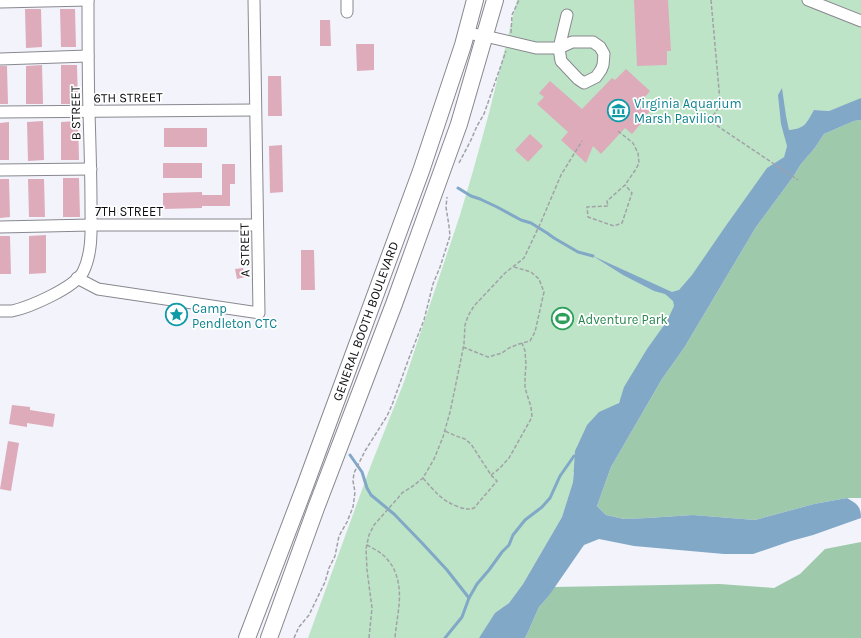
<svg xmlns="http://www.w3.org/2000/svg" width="861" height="638" font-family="Karla,sans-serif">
  <rect width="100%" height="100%" fill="#f2f3fb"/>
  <path fill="#bee4c7" d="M517 0H861V105L842 106 829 111 815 110 807 122 799 129 787 146 784 157 772 165 573 473V482L562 517 523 584 509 603 505 606 490 638H308L371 465 404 382 460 215 473 171 489 113Z"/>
  <g fill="#9fc9ab">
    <path d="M861 120V498H847L814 504 755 520 693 515 647 518 624 519 606 515 597 506 611 467 662 379 684 348 712 301 756 227 793 177 801 164 814 149 824 134 854 121Z"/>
    <path d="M861 542V638H525L528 632 539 607 548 597 554 587 720 584 774 588 800 574 825 549Z"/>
  </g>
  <path fill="#82a8c7" d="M782 88 786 116 789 130C805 129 807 122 814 110L829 111 861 98V120L854 121 824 134 814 149 801 164 793 177 756 227 712 301 684 348 662 379 611 467 597 506 606 515 624 519 647 518 693 515 755 520 814 504 847 498C857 504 861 506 861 518L813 535 791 541 753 554H724L634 546 599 539 584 545 548 597 539 607 528 632 525 638H479L495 613 509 603 523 584 562 517 573 482 575 451 587 425 599 412 619 403 624 387 647 349 667 321 674 306 673 301 665 294 654 291 623 275 593 256 672 292 679 290 692 275 725 227 767 168 784 157 787 146 781 124 778 95Z"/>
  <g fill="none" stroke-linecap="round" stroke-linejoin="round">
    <g stroke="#82a8c7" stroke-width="3">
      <path d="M458 188 471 196 480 199 497 207 521 220 531 223 547 233 554 238 578 252 593 256"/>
      <path d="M350 455 362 472 367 488 371 495 394 514 423 544 447 570 469 598 462 617 445 638"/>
      <path d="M469 598 477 584 489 570 502 552 509 545 513 535 525 520 542 507 550 498 560 476 574 456"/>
    </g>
  </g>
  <g fill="#ddabba">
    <path d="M634 0H668L671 51H667V65L637 66Z"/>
    <path d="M25 9H41L42 47 26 48Z"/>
    <path d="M60 9H75L76 47H61Z"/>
    <path d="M320 20H330L331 46H320Z"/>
    <path d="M356 44H374V70L357 71Z"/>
    <path d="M42 65 43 104H26V66Z"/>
    <path d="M61 65H77L78 104H61Z"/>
    <path d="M0 66H7L8 104H0Z"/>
    <path d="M626 69 650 91 643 99 653 108 642 120 643 121 632 134 625 128 601 154 593 146 586 163 561 140 568 132 537 104 544 97 539 93 550 81 582 109 612 78 615 80Z"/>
    <path d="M268 76H281L282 116H268Z"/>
    <path d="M43 121 44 160 28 161 27 122Z"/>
    <path d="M78 121 79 160H61V122Z"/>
    <path d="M9 122V160H0V123Z"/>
    <rect x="164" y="128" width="43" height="19"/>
    <path d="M530 134 543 146 528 162 515 150Z"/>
    <path d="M282 145 283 192 270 193 269 146Z"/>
    <rect x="163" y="163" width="39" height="15"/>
    <path d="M222 164H235V184H230V206H202V208L163 209V193L202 192V195H222Z"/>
    <path d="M63 178H79L80 217H63Z"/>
    <path d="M0 179H9L10 217 0 218Z"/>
    <path d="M28 179H44L45 217H29Z"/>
    <path d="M46 235V273L29 274V236Z"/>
    <path d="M0 236H10L11 274H0Z"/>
    <path d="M301 250H314L315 290H301Z"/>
    <path d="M243 268 245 277 237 279 235 269Z"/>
    <path d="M12 405 30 407V410L55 414 53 427 27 423V427L9 424Z"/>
    <path d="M8 441 19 443 11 491 0 489Z"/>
  </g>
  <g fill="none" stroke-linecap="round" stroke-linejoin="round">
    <defs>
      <g id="minor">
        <path d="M347 0V12"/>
        <path d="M808 0 861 21"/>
        <path d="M0 2 88 0"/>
        <path d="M466 33 485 36 536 48H559L572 42H593L600 47 604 54 603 65 601 70 596 77 584 83 578 79 561 61 559 48 567 15"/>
        <path d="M0 59 88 56"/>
        <path d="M0 112 255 110"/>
        <path d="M0 170 91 169"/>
        <path d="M0 227 91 225H257"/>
        <path d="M77 278 98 289 259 313 254 0"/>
        <path d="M0 311C4 311 8 311 12 311 30 307 74 288 83 272 93 252 91 227 91 206 91 175 90 144 89 112 88 75 88 37 88 0"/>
      </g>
      <g id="highway">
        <path d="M247 638 305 486 421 171 463 45 475 0"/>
        <path d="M269 638 316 508 394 304 459 124 495 0"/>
      </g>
    </defs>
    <use href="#minor" stroke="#88888f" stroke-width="13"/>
    <use href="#highway" stroke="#88888f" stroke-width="18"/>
    <g stroke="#a1a2a8" stroke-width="1.5" stroke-dasharray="4 2" stroke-linecap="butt">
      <path d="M711 0 720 101 717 110 710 121 798 180"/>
      <path d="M511 33 512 15 519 0"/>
      <path d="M618 131 633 143 638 153 639 163 636 169 625 185 607 201 608 206 587 207 588 217 614 226 622 223 632 193 625 185"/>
      <path d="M459 163 471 140 477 126 484 114 506 51"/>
      <path d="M463 347 488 357 502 353 509 348 519 344 530 341 535 332 544 292 539 279 531 272 514 267"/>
      <path d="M491 475 500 468 509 458 532 417 531 407 525 388V377L526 365 525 351 522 343"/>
      <path d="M423 478C434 491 442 501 459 507 465 509 468 510 474 508L497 481 491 475 471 444 465 439 456 436 445 431"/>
      <path d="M367 545C372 548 379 551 383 555 387 558 390 563 393 567 405 592 397 612 395 638"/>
      <path d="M294 638 299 627 309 615 325 582 329 568 335 556 339 536 347 522 353 507 355 492 353 481 354 473 365 451 387 416 392 405 409 358 424 320 433 284 440 267 450 236 449 226 446 207 447 197"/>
      <path d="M369 638 372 608 367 570 366 549 369 535 374 525 398 498 402 493 413 486 423 478 434 459 443 437 450 412 460 364 464 344 465 325 468 316 474 306 505 273 524 258 541 222 561 175 582 141"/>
    </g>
    <use href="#minor" stroke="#fff" stroke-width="11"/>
    <use href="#highway" stroke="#fff" stroke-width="16"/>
  </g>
  <defs>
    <symbol id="museum-ring" viewBox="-11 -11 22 22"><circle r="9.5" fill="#fff" stroke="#0f9aa8" stroke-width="1.5"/><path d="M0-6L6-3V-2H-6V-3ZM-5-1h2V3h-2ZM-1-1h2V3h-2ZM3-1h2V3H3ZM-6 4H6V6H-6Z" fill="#0f9aa8"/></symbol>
    <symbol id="sight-ring" viewBox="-11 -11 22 22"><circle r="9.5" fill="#fff" stroke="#0f9aa8" stroke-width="1.5"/><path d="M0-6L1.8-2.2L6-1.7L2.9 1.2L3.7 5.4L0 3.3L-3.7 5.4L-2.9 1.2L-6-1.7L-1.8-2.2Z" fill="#0f9aa8"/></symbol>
    <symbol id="stadium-ring" viewBox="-11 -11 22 22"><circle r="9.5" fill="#fff" stroke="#2e9e5b" stroke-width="1.5"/><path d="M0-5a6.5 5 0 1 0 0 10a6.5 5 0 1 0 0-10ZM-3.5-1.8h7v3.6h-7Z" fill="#2e9e5b"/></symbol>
  </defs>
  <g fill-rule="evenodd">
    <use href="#museum-ring" x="606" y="98" width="25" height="25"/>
    <use href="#sight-ring" x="164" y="302" width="25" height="25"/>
    <use href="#stadium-ring" x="550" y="306" width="25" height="25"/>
  </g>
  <g text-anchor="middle" stroke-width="3.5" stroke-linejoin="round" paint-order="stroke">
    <g font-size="13" fill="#0d0d10" stroke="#fff">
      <text transform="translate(128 97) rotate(-1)" y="5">6TH STREET</text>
      <text transform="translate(75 113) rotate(-91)" y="5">B STREET</text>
      <text x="129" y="216">7TH STREET</text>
      <text transform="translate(244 250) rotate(-91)" y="5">A STREET</text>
      <text transform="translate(365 321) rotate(-70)" y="5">GENERAL BOOTH BOULEVARD</text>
    </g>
    <g font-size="13" fill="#0d838f" stroke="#fff" text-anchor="start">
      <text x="634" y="108">Virginia Aquarium<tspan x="634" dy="15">Marsh Pavilion</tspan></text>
      <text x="192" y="313">Camp<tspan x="192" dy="15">Pendleton CTC</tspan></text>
    </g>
    <g font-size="13" fill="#27864d" stroke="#fff" text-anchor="start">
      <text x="578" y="324">Adventure Park</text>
    </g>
  </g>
</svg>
